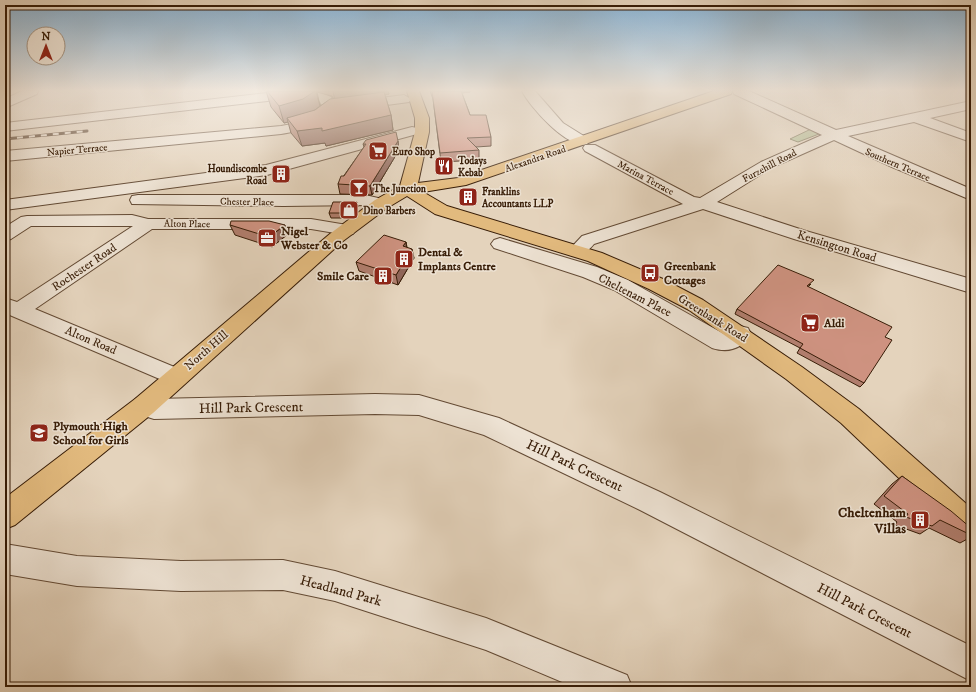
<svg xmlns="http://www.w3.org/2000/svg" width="976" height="692" font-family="'IM FELL DW Pica',serif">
  <rect width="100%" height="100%" fill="#e4d3bc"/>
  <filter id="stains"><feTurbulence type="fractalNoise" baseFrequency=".005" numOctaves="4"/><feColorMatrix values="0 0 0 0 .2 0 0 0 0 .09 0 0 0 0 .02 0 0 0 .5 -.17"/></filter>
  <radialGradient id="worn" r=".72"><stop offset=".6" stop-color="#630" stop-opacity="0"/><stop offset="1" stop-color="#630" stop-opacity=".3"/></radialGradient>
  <path fill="#b2bd92" stroke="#756d4c" d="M811 129 819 134 798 142 790 139Z"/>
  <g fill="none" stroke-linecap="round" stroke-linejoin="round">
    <defs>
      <g id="minor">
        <path d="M22 91H38L37 94 5 108V99Z"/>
        <path d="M285 91C301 90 316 90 331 97L336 108 334 111H324L320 102 306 98 285 99 5 131V123Z"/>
        <path d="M522 91H535L563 123 587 138 589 141 587 144C567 149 530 107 522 91Z"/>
        <path d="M733 91H749L836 130 971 101V109L930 118 971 133V142L914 122 848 136 971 189V200L892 167 834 140 771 168 717 202 806 231 971 279V293L794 239 703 209 594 244C587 252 582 258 570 255L568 251 582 236 683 204 585 151 583 148 585 145H595L694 197 700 198 761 162 822 135 734 94Z"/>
        <path d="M404 95 411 99 409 102 357 109 352 108 350 105 352 102 357 101Z"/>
        <path d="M318 113 323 114 325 117C316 130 295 131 281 134L5 161V151L281 126 297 123Z"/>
        <path d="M412 127 417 128 419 131 417 134 267 175 5 210V200L266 165Z"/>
        <path d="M138 195H365L387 200 389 204 387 208 381 209 365 205 283 206 132 204 130 200 132 196Z"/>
        <path d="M132 215 148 219H311L353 226 356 230 353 234 347 235 311 229H152L35 309 184 371 188 377 184 383 176 386 5 313V298L17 302 133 226H31L11 239 5 241V227L21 217 27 216Z"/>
        <path d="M500 238 597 267 628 280 724 334 740 326 748 328 751 334C742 349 728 353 712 348L614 290 583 277 494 248 491 244 494 240Z"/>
        <path d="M375 394 419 395 499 418 660 492 971 646V681L640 510 484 435 419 415 375 414 154 419 135 413 132 406 135 399 144 396 154 399Z"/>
        <path d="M5 544 77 556 181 561 283 560 335 571 486 618 627 675 632 687H574L486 650 335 601 283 590 181 591 77 586 5 574Z"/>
      </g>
      <path id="major" d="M407 91H419L429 118V132L418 183 458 178 714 91H732L731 94 466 185 423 192 447 206 602 253 663 279 703 300 802 367 859 409 971 508V541L961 537 841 423 786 379 689 310 649 289 588 261 435 214 407 196 387 208 343 241 153 413 15 525 5 529V498L135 399 331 233 375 200 400 186 415 132V118Z"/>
    </defs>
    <use href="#minor" stroke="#634a34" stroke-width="2"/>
    <use href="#major" stroke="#381d07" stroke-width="2"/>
    <use href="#minor" fill="#ede2d3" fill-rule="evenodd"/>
    <use href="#major" fill="#e2ba7e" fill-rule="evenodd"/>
    <defs>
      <path id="rail" d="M5 139 87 131"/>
    </defs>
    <use href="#rail" stroke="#381d07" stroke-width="3"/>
    <use href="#rail" stroke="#ede2d3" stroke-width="2" stroke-dasharray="6" stroke-linecap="butt"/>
  </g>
  <g fill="#b17e6e" stroke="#381d07" fill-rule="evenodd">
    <path d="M266 91H388L389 94 385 95 391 115 393 130 326 146 325 143 302 146 291 133 288 122 284 123 271 107ZM317 92 332 96 333 98 320 106Z"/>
    <path d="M430 91H470V92L462 93 470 115 491 137V146L476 147 479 150V160L441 162 433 99Z"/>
    <path d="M398 141 399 150 372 195 340 194 338 184 364 147 363 144Z"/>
    <path d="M357 202 358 207 346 218H331L329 213Z"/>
    <path d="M230 225 288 234 272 247 235 235Z"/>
    <path d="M406 242 407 247 414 258 398 285 359 271 356 262Z"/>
    <path d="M811 284 808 287 885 337 864 383 860 387 797 353 800 348 735 314 737 309Z"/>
    <path d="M902 476 971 528V537L960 543 929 528 920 534 895 525 897 522 874 504 892 484Z"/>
  </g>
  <g fill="#90665a" stroke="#381d07">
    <path d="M315 91H316L320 106 307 116 287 118 288 122 284 123 279 106Z"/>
    <path d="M333 91H388L389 94 335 101Z"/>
    <path d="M459 91H470V92L459 93Z"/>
    <path d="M391 115 393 130 326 146 325 143 302 146 297 131Z"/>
    <path d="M398 141 399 150 372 195 370 186Z"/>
    <path d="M357 202 358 207 346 218 344 213Z"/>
    <path d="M285 225 288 234 272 247 269 237Z"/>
    <path d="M406 242 407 252 403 246Z"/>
    <path d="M412 249 414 258 398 285 396 275Z"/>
  </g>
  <g fill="#ce9280" stroke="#381d07">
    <path d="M267 91H315L303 99 279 106Z"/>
    <path d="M432 91H461L470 115H486L491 137 467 138 479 150 440 153Z"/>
    <path d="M384 92 391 115 322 131V128L297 131 287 118 315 110 330 99Z"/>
    <path d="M396 132 398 141 370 186 338 184 341 176H344L366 144H363L366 140Z"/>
    <path d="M333 202H357L344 213H329Z"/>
    <path d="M231 221H269L285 225 269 237 230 225Z"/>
    <path d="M384 235 406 242 403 246 412 249 396 275 356 262Z"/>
    <path d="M778 265 814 280 807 286 892 327 885 337 892 340 864 383 800 348 803 344 737 309Z"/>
    <path d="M902 476 951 511 971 528V535L940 520 932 526 906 517 908 514 884 496Z"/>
  </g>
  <linearGradient id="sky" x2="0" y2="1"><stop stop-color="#89b4d6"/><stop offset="0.48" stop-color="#f3ebe1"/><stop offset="1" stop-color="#f3ebe1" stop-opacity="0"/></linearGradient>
  <rect width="976" height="188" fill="url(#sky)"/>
  <defs>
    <symbol id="supermarket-square" viewBox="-11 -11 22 22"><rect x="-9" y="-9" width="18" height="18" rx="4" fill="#8f2418" stroke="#ede2d3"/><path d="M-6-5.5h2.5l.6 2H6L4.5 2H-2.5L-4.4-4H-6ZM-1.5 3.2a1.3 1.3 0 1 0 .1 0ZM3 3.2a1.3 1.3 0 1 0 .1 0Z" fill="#fff"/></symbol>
    <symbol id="restaurant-square" viewBox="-11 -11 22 22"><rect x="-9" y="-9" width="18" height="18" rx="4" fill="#8f2418" stroke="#ede2d3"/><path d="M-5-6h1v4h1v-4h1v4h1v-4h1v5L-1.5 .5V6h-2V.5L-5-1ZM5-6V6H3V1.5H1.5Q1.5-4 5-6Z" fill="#fff"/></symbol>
    <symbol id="building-square" viewBox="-11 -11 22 22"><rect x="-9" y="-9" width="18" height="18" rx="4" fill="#8f2418" stroke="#ede2d3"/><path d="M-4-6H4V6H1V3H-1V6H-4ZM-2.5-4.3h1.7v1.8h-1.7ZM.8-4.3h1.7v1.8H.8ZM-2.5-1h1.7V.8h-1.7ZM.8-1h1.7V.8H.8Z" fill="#fff"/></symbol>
    <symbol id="bar-square" viewBox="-11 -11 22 22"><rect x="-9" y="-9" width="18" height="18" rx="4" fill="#8f2418" stroke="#ede2d3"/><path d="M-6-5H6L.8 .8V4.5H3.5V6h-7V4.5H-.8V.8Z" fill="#fff"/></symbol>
    <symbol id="shop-square" viewBox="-11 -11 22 22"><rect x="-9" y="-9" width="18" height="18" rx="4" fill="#8f2418" stroke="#ede2d3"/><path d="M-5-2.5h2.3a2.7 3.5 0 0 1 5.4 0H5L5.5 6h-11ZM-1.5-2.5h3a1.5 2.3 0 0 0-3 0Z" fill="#fff"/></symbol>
    <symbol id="office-square" viewBox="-11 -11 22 22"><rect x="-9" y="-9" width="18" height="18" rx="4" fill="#8f2418" stroke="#ede2d3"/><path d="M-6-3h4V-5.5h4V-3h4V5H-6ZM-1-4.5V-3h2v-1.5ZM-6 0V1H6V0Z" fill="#fff"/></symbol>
    <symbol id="bus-square" viewBox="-11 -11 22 22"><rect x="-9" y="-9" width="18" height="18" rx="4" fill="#8f2418" stroke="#ede2d3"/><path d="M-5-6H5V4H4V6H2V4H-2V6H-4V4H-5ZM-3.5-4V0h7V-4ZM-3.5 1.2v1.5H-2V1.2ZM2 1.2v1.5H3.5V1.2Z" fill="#fff"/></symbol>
    <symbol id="school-square" viewBox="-11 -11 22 22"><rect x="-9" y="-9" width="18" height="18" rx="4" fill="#8f2418" stroke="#ede2d3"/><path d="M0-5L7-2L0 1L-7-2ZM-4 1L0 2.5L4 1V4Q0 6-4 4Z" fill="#fff"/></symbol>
  </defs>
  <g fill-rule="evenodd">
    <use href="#supermarket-square" x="367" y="140" width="22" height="22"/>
    <use href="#restaurant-square" x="433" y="155" width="22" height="22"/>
    <use href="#building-square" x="270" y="163" width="22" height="22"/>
    <use href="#bar-square" x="348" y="177" width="22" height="22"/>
    <use href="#building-square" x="457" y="186" width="22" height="22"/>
    <use href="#shop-square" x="338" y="199" width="22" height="22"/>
    <use href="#office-square" x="256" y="227" width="22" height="22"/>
    <use href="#building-square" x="393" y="248" width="22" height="22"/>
    <use href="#bus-square" x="639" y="262" width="22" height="22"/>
    <use href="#building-square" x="372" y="265" width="22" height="22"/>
    <use href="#supermarket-square" x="799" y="312" width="22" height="22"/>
    <use href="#school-square" x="28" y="422" width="22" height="22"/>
    <use href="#building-square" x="909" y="509" width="22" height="22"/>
  </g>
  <g text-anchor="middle" stroke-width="3" stroke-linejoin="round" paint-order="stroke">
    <g font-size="10" fill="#381d07" stroke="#ede2d3">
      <text transform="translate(77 149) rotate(-5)" y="4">Napier Terrace</text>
      <text transform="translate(535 158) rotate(-19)" y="4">Alexandra Road</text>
      <text transform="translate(898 164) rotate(23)" y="4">Southern Terrace</text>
      <text transform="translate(769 165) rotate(-28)" y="4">Furzehill Road</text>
      <text transform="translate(646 177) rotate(28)" y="4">Marina Terrace</text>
      <text transform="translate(247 201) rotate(1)" y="4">Chester Place</text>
      <text transform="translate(187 223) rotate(1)" y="4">Alton Place</text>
    </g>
    <g font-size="10" font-weight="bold" fill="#381d07" stroke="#ede2d3" text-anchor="start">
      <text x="392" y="155">Euro Shop</text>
      <text x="458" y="164">Todays<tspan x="458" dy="12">Kebab</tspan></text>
      <text x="267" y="172" text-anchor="end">Houndiscombe<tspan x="267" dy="12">Road</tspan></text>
      <text x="373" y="192">The Junction</text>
      <text x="482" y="195">Franklins<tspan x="482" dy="12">Accountants LLP</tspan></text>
      <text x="363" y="214">Dino Barbers</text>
    </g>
    <g font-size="12" font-weight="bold" fill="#381d07" stroke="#ede2d3" text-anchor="start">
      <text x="281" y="235">Nigel<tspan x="281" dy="14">Webster &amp; Co</tspan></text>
      <text x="418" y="256">Dental &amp;<tspan x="418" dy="14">Implants Centre</tspan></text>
      <text x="664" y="270">Greenbank<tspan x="664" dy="14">Cottages</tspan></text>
      <text x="369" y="280" text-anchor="end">Smile Care</text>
      <text x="824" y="327">Aldi</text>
      <text x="53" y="430">Plymouth High<tspan x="53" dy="14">School for Girls</tspan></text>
    </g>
    <g font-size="12" fill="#381d07" stroke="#ede2d3">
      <text transform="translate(837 246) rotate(17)" y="4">Kensington Road</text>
      <text transform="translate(84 267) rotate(-34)" y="4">Rochester Road</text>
      <text transform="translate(635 295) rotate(27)" y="4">Cheltenam Place</text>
      <text transform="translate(713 318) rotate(32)" y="4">Greenbank Road</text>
      <text transform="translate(91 340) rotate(23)" y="4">Alton Road</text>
      <text transform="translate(206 350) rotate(-41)" y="4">North Hill</text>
    </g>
    <g font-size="14" fill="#381d07" stroke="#ede2d3">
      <text transform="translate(251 407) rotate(-1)" y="5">Hill Park Crescent</text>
      <text transform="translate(575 465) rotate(25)" y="5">Hill Park Crescent</text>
      <text transform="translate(341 590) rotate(15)" y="5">Headland Park</text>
      <text transform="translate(865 610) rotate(27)" y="5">Hill Park Crescent</text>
    </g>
    <g font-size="14" font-weight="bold" fill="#381d07" stroke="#ede2d3" text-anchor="end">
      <text x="906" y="517">Cheltenham<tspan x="906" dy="16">Villas</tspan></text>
    </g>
  </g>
  <rect width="976" height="692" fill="none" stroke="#e4d3bc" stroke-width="20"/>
  <rect x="6" y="6" width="964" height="680" fill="none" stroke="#381d07" stroke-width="2"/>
  <rect x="10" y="10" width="956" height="672" fill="none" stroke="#381d07"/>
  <g transform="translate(46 46)"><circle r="19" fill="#ede2d3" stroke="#a59381"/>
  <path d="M0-3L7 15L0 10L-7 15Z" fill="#8f2418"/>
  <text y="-6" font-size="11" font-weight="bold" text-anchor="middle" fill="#381d07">N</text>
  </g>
  <rect width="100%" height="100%" filter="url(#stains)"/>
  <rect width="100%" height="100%" fill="url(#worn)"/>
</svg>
